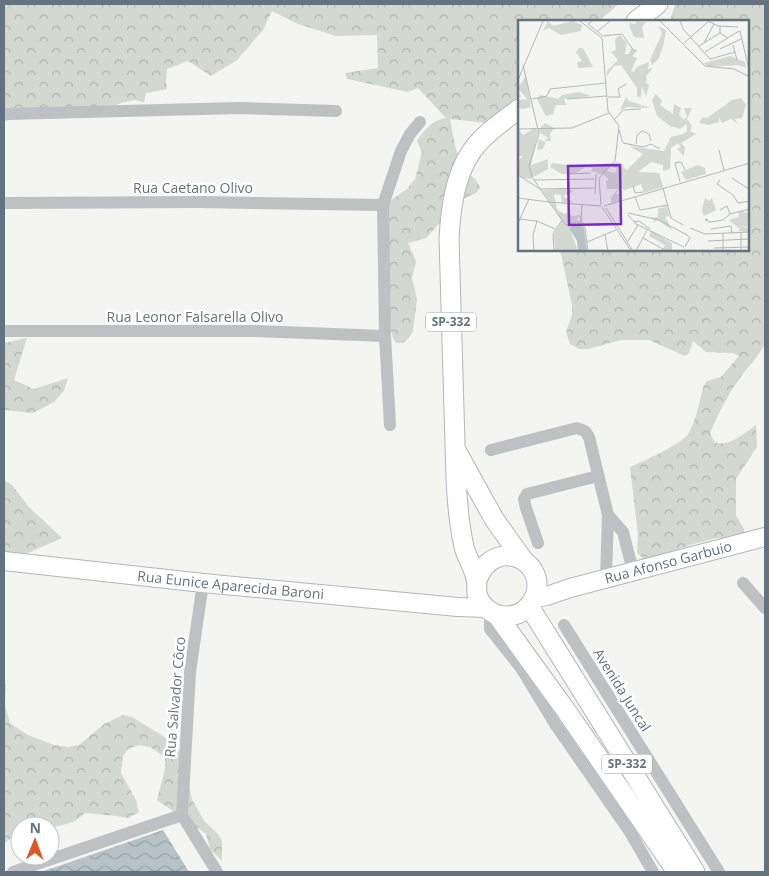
<svg xmlns="http://www.w3.org/2000/svg" width="769" height="876" font-family="'Open Sans',sans-serif">
  <defs>
    <pattern id="forest-crowns" width="20" height="18" patternUnits="userSpaceOnUse" patternTransform="scale(1.25)"><rect width="20" height="18" fill="#d3d9d0"/><path d="M2 6a3 3 0 1 1 6 0M12 15a3 3 0 1 1 6 0" fill="none" stroke="#afb4ae"/></pattern>
    <pattern id="water-waves" width="16" height="10" patternUnits="userSpaceOnUse" patternTransform="scale(1.25)"><rect width="16" height="10" fill="#b7c2c7"/><path d="M0 5q4-4 8 0t8 0" fill="none" stroke="#98a2a7"/></pattern>
  </defs>
  <rect width="100%" height="100%" fill="#f4f4f0"/>
  <g fill="url(#forest-crowns)">
    <path d="M4 4H619L599 21H519V96L486 123 450 119C453 134 455 153 463 166 467 175 477 177 480 188L476 193 463 199 460 217 438 225 426 238 408 243 416 261 412 278 417 299 413 331 409 338 403 343H396L393 338 383 302 387 203 407 189 415 179 422 152 417 141C423 131 434 119 446 118L418 88 408 92 347 79 345 73 378 68 377 35 336 36 298 24 272 11 263 30 237 60 211 76 188 61 167 69 166 82 167 89 146 93 144 102 135 100 124 102 83 117 4 113Z"/>
    <path d="M675 4H765V343C758 358 747 367 738 381 726 398 718 414 710 433L715 443C731 446 743 434 756 425L757 447 736 479V515L744 529 745 535 741 539 716 538 690 545 661 556 645 560 637 553 638 535 630 467C642 462 682 444 688 434 697 420 699 401 704 385L707 381 721 377 739 356 733 353 706 352 693 341 689 353 685 356 649 340H621L588 349H579L570 344 566 332 572 315V305L560 250H748V21H670Z"/>
    <path d="M27 338 14 380 34 389 68 378 64 391 54 402 33 413 4 410V343Z"/>
    <path d="M4 480 12 485 28 506 62 538 21 556 4 559Z"/>
    <path d="M4 682 6 685 5 705 10 723 28 735 54 745 68 747 79 745 104 724 123 715 132 717 163 736 182 753 192 799 204 821 218 834 222 841V861L210 849 206 834 157 800 165 769V757L150 747 139 745 128 749 123 756 121 773 136 800 139 812 128 818 116 816 85 813 74 822 50 828V826H20V836L11 838 4 844Z"/>
  </g>
  <path fill="url(#water-waves)" d="M163 830 189 872H41Z"/>
  <g fill="none" stroke-linecap="round" stroke-linejoin="round">
    <defs>
      <g id="secondary">
        <path id="s1" d="M4 561 203 583 458 607 486 608"/>
        <path id="s2" d="M535 598 547 596 570 588 765 537"/>
      </g>
      <g id="primary">
        <path d="M636 21 658 4"/>
        <path d="M457 452 494 519 524 561"/>
        <path d="M477 580C494 535 548 560 535 596 531 607 521 615 509 616 495 617 481 608 477 594 476 589 478 584 476 579 474 568 467 558 464 547 459 524 457 501 456 478L449 238C451 204 456 166 480 141 491 129 506 119 519 109"/>
        <path d="M529 606 695 872"/>
        <path d="M497 615 567 712 677 872"/>
      </g>
    </defs>
    <use href="#secondary" stroke="#b2b6ba" stroke-width="20"/>
    <use href="#primary" stroke="#b2b6ba" stroke-width="21"/>
    <g stroke="#bdc1c4" stroke-width="12">
      <path d="M4 115 8 114 239 108 336 111"/>
      <path d="M4 203 200 202 383 205"/>
      <path d="M4 331H255L385 336"/>
      <path d="M390 425 385 336 383 205 401 151 410 134 420 122"/>
      <path d="M491 450 577 428 585 431 589 437 608 515"/>
      <path d="M538 543 526 508 524 499 527 494 598 476"/>
      <path d="M606 578 608 515 623 532 633 571"/>
      <path d="M743 583 765 608"/>
      <path d="M490 612V629L521 668 555 724 630 832 653 872"/>
      <path d="M564 625 719 872"/>
      <path d="M182 815 190 672 203 583"/>
      <path d="M182 815 217 872"/>
      <path d="M13 872 182 815"/>
    </g>
    <use href="#secondary" stroke="#fff" stroke-width="18"/>
    <use href="#primary" stroke="#fff" stroke-width="19"/>
  </g>
  <g text-anchor="middle" stroke-width="5" stroke-linejoin="round" paint-order="stroke">
    <g fill="#fff" stroke="#929da6" stroke-width="1">
      <rect x="426" y="312.5" width="50" height="19" rx="4"/>
      <rect x="602" y="754.5" width="50" height="19" rx="4"/>
    </g>
    <g font-size="12" font-weight="bold" fill="#647380">
      <text x="451" y="326">SP-332</text>
      <text x="627" y="768">SP-332</text>
    </g>
    <g font-size="14" fill="#647380" stroke="#fff">
      <text x="193" y="193">Rua Caetano Olivo</text>
      <text x="195" y="322">Rua Leonor Falsarella Olivo</text>
      <text dy="5" stroke="none"><textPath href="#s2" startOffset="138">Rua Afonso Garbuio</textPath></text>
      <text dy="5" stroke="none"><textPath href="#s1" startOffset="228">Rua Eunice Aparecida Baroni</textPath></text>
      <text transform="translate(622 690) rotate(58)" y="5">Avenida Juncal</text>
      <text transform="translate(175 697) rotate(-85)" y="5">Rua Salvador Côco</text>
    </g>
  </g>
  <g transform="translate(518 20)">
    <rect width="231" height="231" fill="#f4f4f0"/>
    <path d="M30 1 35 6 55 1 64 5 63 11 43 15 31 8 25 11ZM118 1 128 2 124 7 126 18 116 17 112 8 111 3 118 4ZM140 6 148 10 146 23 141 38 134 45 132 40 144 13ZM102 15 109 23 107 34H111L113 28 120 30 114 36 119 38 113 51 116 52 119 47 131 42 130 49 135 48 128 56 129 62 126 61 131 65 128 77 124 66 123 77H119V68L103 45 96 46 89 56V51L100 40 93 32 98 30 97 19ZM61 28H65L75 47 60 48 59 42 64 41 58 32ZM212 36 227 42 228 48 220 45 190 47 186 43ZM8 56 13 87 4 89 0 87V74L3 76 0 77 1 80 9 79 0 68ZM61 72 73 76 46 79 48 85H38L35 94 28 96 19 79 22 75 40 79 44 75ZM138 74 144 81 142 85 155 94 156 84 163 88 161 94 165 100 169 97 166 88H174L169 99 174 106 172 111 178 114 163 123 167 127 166 136 159 129 163 127 160 123 153 128 152 149 145 151V145L133 142 120 152 141 153 145 167 126 173 123 164 107 170 102 168 98 174H101V181L93 183V177L100 169H89L88 161 91 160 85 154H80L76 166 80 153 73 151 75 148 68 147 56 154H44L32 147 34 143 57 146 94 143 88 151 97 153 99 148H95L98 142 109 150 125 134 111 126 146 131 153 117 165 114 169 111V106L168 104 162 109 152 106 139 96 134 80ZM108 77 111 81 132 88 109 87 102 90ZM223 78 228 85 224 98 217 99 220 104 213 99 204 103 201 97V104L200 102 191 105 181 103 185 97 189 98 214 80ZM27 103 36 108 32 114 33 121H28L25 129 19 130 21 119 27 122 28 119 31 118 22 113 21 109ZM17 108 20 112 13 145 30 139V149L12 159 4 158 0 154V141L5 136H0L1 110 5 115ZM180 145 187 148 188 154 168 160 163 152ZM41 169H52L55 172 45 176 55 182 44 183 43 175 36 174 39 189 46 194 51 192 54 196 62 195 66 204 60 196 59 201 49 204 44 201 24 170ZM187 178 191 181 194 178 198 190 186 196 184 190ZM149 186 151 196 147 197 155 211 140 200 135 203 136 200 132 198 140 197V189ZM222 191 231 193 229 207 221 205 229 208 230 212 220 211 222 209 211 200 220 197ZM133 211 154 223V231L144 230 147 225 131 216Z" fill="#d3d9d0"/>
    <path d="M44 201 51 206 60 231H37L36 214Z" fill="#d3d9d0"/>
    <path d="M62 202 66 208 69 231H60L59 221 51 208Z" fill="#b7c2c7"/>
    <path fill="none" stroke="#b1b8bc" stroke-width="1" d="M62 1 84 18 90 91 101 106 97 141 81 158 83 185M74 1 70 4 85 16M142 1 187 46 216 49 232 57M162 1 165 9 192 39 217 32M190 1 200 6 220 7M202 6V13L210 18M80 11 92 1M222 11 232 54M85 16 104 14 116 31M166 23 191 1M186 23 196 4M215 25 219 40M181 26 202 13M202 29 223 19M187 32 221 11M5 45 21 114 11 146 14 157 31 182 83 186M0 60 25 1M90 77H102L100 69 108 64M14 79 29 76 32 69 88 63M49 79 89 76M97 99 105 90 123 89M0 109 54 108 91 93M101 110 105 123 125 127 133 124 142 129M118 124 119 115 124 111 131 114 133 121M201 130 206 150M0 155 22 169 76 168M214 158 232 170M16 160 76 159M202 160 199 164 215 175 220 183 232 181M162 162 157 143 163 142 167 150M115 166 117 173 125 172M50 168V154L73 153M145 168 153 198 165 205M77 174 78 154M117 177 122 190 150 185M0 178 31 182 48 205 63 201M86 186 232 143M84 187 113 231M88 188 115 231M202 190 209 186 212 194M110 193 141 200 169 215 172 218 167 227M110 195 118 204 166 227M0 199 19 201 37 209M190 199 187 200 192 202 205 200 212 194 232 189M63 201 67 208 70 231M63 201 64 185M116 202 121 201 132 209M0 203 11 179M172 208 187 214 232 212M193 209 213 206 214 213M205 213V231M223 213V231M87 215 90 231M125 218 145 229M110 221 120 205M190 221 232 219M69 222 98 210M196 228 232 227M16 231 15 215 19 201M36 231 35 214 44 200M118 231 129 210"/>
    <path fill="#7b2cbf" fill-opacity="0.15" stroke="#7b2cbf" stroke-width="2.5" d="M102 145 103 204 51 205 50 146Z"/>
    <rect width="231" height="231" fill="none" stroke="#647380" stroke-width="2.5"/>
  </g>
  <rect width="769" height="876" fill="none" stroke="#647380" stroke-width="10"/>
  <g transform="translate(35 841) rotate(1)"><circle r="24" fill="#ffffff" stroke="#c1c7cc"/>
  <path d="M0-4L9 19L0 12L-9 19Z" fill="#dd5728"/>
  <text y="-8" font-size="14" font-weight="bold" text-anchor="middle" fill="#647380">N</text>
  </g>
</svg>
